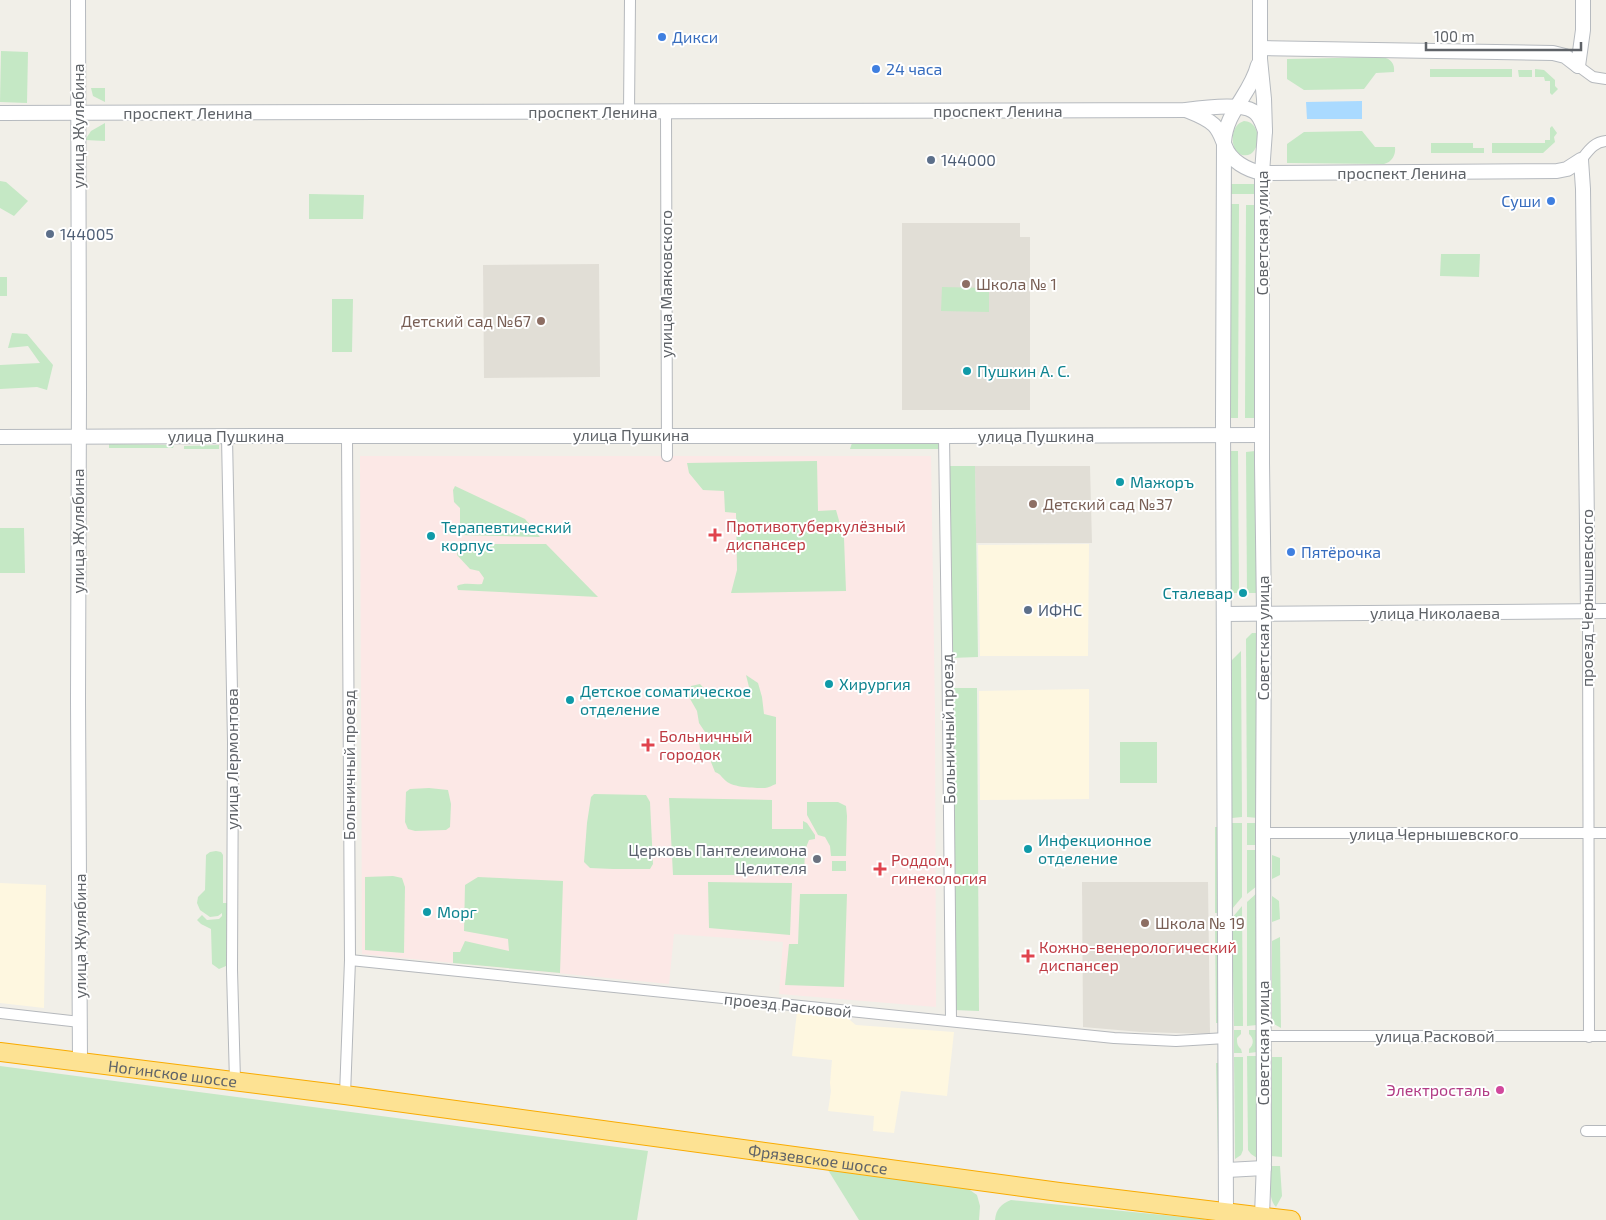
<svg xmlns="http://www.w3.org/2000/svg" width="1606" height="1220" font-family="'Exo 2',sans-serif">
  <rect width="100%" height="100%" fill="#f1efe8"/>
  <g fill="#fef7e0">
    <path d="M1089 544 1088 656H980L978 545Z"/>
    <path d="M1089 689V799L980 800 979 691Z"/>
    <path d="M0 883 46 885 44 1008 0 1003Z"/>
    <path d="M797 1012 845 1016 856 1025 954 1032 947 1096 901 1091 894 1133 873 1131 874 1116 828 1111 831 1091 830 1083 832 1060 792 1056Z"/>
  </g>
  <g fill="#e1ded6">
    <path d="M902 223H1020V237H1030V410H902Z"/>
    <path d="M599 264 600 377 484 378 483 265Z"/>
    <path d="M975 466H1090L1092 543H976Z"/>
    <path d="M1082 882H1208L1210 1034 1141 1032 1083 1027Z"/>
  </g>
  <path fill="#fce8e6" d="M360 456H931L935 712 936 1007 779 994 783 942 674 934 669 984 362 954Z"/>
  <g fill="#c5e8c5">
    <path d="M1 51 28 52 27 103 0 102Z"/>
    <path d="M1383 57C1391 59 1395 64 1394 72L1376 73 1364 89 1304 90 1287 79V59Z"/>
    <rect x="1430" y="69" width="82" height="8"/>
    <path d="M1535 69 1544 70 1555 80V86L1558 89 1552 95 1550 93V81H1545L1544 77H1535Z"/>
    <path d="M1518 70H1532V77H1519Z"/>
    <path d="M91 88H105V102L93 96Z"/>
    <path d="M1244 121C1265 121 1261 166 1237 153 1230 143 1231 125 1244 121Z"/>
    <path d="M105 123V141L85 140 91 131Z"/>
    <path d="M1552 126 1557 133 1554 137 1555 142 1543 153H1492V143H1545V140H1550V128Z"/>
    <path d="M1362 131 1375 147H1395C1396 155 1392 162 1384 164L1287 163V144L1304 132Z"/>
    <path d="M1431 143H1473V148H1484V153H1431Z"/>
    <path d="M0 181 6 182 28 201 14 216 0 208Z"/>
    <path d="M1231 184H1254L1256 194H1229L1230 186Z"/>
    <path d="M309 194 364 195 363 219H309Z"/>
    <path d="M1229 204H1239L1238 418H1229Z"/>
    <path d="M1246 205H1256L1255 418H1245Z"/>
    <path d="M1441 254H1480L1479 277 1440 276Z"/>
    <rect x="0" y="277" width="7" height="19"/>
    <path d="M942 287 989 288V312L941 311Z"/>
    <path d="M332 299H353L352 352H332Z"/>
    <path d="M12 333 27 334 53 365 47 390 37 387 0 389V365L40 363 28 346 8 348Z"/>
    <path d="M852 443 939 444 942 449H850Z"/>
    <path d="M109 444 174 445 173 448H109Z"/>
    <path d="M219 445V449H184V446Z"/>
    <path d="M1229 451H1238L1239 593H1230Z"/>
    <path d="M1255 451 1257 593H1247L1246 452Z"/>
    <path d="M817 461 818 511 836 510 844 538 846 591 731 593 737 570 736 513 725 512 724 491 703 490 689 473 687 463Z"/>
    <path d="M948 466H975L978 657 951 658Z"/>
    <path d="M455 486 525 519 540 537 460 535V508L454 502 453 490Z"/>
    <path d="M0 528H24L25 573H0Z"/>
    <path d="M459 544H546L598 597 458 590 457 586C465 582 473 585 482 584L484 578 479 571 470 569 457 555Z"/>
    <path d="M1252 633H1257L1258 818 1247 817 1246 639Z"/>
    <path d="M1241 651 1242 817 1232 818 1230 662Z"/>
    <path d="M746 675 758 683 762 697 764 714 776 717V784C773 785 768 788 765 788 755 788 734 788 726 781 721 777 722 775 715 772L711 762 712 758 700 749 699 742H708L707 735 699 723 697 711 689 697 691 686 700 684C712 698 726 698 744 698L750 691Z"/>
    <path d="M951 688H977L979 1011 954 1010Z"/>
    <rect x="1120" y="742" width="37" height="41"/>
    <path d="M429 788 448 790 451 804 450 827 446 830 415 831 408 829 405 822 406 792 410 789Z"/>
    <path d="M594 794 646 795 650 802 653 864 650 869H613L590 868 584 862 587 823 591 797Z"/>
    <path d="M669 798 772 800V829H803V821L807 823 815 835V839L809 840 805 850 804 875H673Z"/>
    <path d="M807 802H838L846 806 847 816 846 856H831L830 846 825 837 818 835 807 815Z"/>
    <path d="M1232 823H1242V897L1232 909Z"/>
    <rect x="1247" y="823" width="10" height="22"/>
    <rect x="1215" y="827" width="3" height="86"/>
    <path d="M1247 850H1257V886L1247 894Z"/>
    <path d="M216 851 221 852 223 855V903H229V963L226 966 219 969 212 964 211 929 201 924 197 920 202 915 207 920 219 919 222 916V913L218 916 210 917 200 910 197 903 198 897 205 890 206 855 210 852Z"/>
    <path d="M1272 855 1280 858V875L1272 879Z"/>
    <rect x="832" y="861" width="14" height="10"/>
    <path d="M393 876 402 878 405 887 404 953 365 950V877Z"/>
    <path d="M478 877 563 881 560 973 453 963V952H460L465 941 509 951 508 939 464 931 465 885Z"/>
    <path d="M708 882 792 883 790 935 709 928Z"/>
    <path d="M1257 893V1025L1247 1026V902Z"/>
    <path d="M800 894H847L844 987 785 985 789 944H798Z"/>
    <path d="M1272 896 1279 901 1280 919 1272 922Z"/>
    <path d="M1242 906 1243 1026H1234L1232 918Z"/>
    <path d="M1215 923H1218L1219 1023H1216Z"/>
    <path d="M1280 937 1281 1028 1274 1024 1272 1018V941Z"/>
    <path d="M1234 1030H1241V1034L1237 1038C1237 1042 1237 1046 1241 1049L1242 1053H1234Z"/>
    <path d="M1249 1030H1257V1052L1249 1053V1049C1254 1045 1254 1038 1249 1034Z"/>
    <path d="M1247 1056H1257V1158L1251 1154 1248 1150Z"/>
    <path d="M1234 1057H1243V1150L1241 1155 1235 1159Z"/>
    <path d="M1272 1057H1282V1157L1271 1156Z"/>
    <path d="M1216 1063H1221L1222 1155H1218Z"/>
    <path d="M0 1066 648 1151 637 1220H0Z"/>
    <path d="M1271 1166H1280L1282 1196 1276 1207C1267 1198 1271 1178 1271 1166Z"/>
    <path d="M828 1170 928 1181 967 1188 977 1195 980 1206 979 1220H859Z"/>
    <path d="M1011 1200 1204 1219 1205 1220H995C996 1209 1001 1204 1011 1200Z"/>
  </g>
  <path fill="#aadaff" d="M1362 101V119H1307L1306 102Z"/>
  <g fill="none" stroke-linecap="round" stroke-linejoin="round">
    <defs>
      <g id="street">
        <path d="M1578 66 1593 77 1606 79"/>
        <path d="M629 112 630 0"/>
        <path d="M666 112 667 456"/>
        <path d="M1581 160C1589 150 1594 142 1606 141"/>
        <path d="M944 436 948 711 951 1021"/>
        <path d="M227 437 233 742 232 970 235 1081"/>
        <path d="M1588 612 1589 1037"/>
        <path d="M1263 833H1606"/>
        <path d="M350 960 1114 1038 1176 1041 1226 1038"/>
        <path d="M0 1013 80 1022"/>
        <path d="M1264 1036H1606"/>
        <path d="M345 1095 350 960 347 436"/>
        <path d="M1586 1131H1606"/>
      </g>
      <g id="secondary">
        <path d="M78 0 79 387 78 701 80 1062"/>
        <path d="M1260 0V59L1264 99 1265 131 1262 173V463L1264 613 1263 833 1264 1161 1262 1216"/>
        <path d="M1260 48 1553 53 1565 56 1578 66"/>
        <path d="M1578 66 1583 30V0"/>
        <path d="M1186 110C1196 114 1207 118 1214 125 1220 131 1222 139 1225 146 1230 161 1247 170 1262 173L1557 171 1567 169 1581 160 1583 189 1588 612"/>
        <path d="M0 113 1186 110C1200 108 1241 103 1253 111 1260 115 1262 123 1265 131"/>
        <path d="M0 437 277 436H944L1262 435"/>
        <path d="M1224 614 1606 611"/>
        <path d="M1227 1170 1264 1168"/>
        <path d="M1226 1212 1223 420 1224 142C1226 111 1251 94 1258 65"/>
      </g>
      <g id="highway">
        <path id="s1" d="M0 1052 345 1095 1059 1192 1291 1220"/>
      </g>
    </defs>
    <use href="#street" stroke="#b5b8bc" stroke-width="12"/>
    <use href="#secondary" stroke="#b6babf" stroke-width="16"/>
    <use href="#highway" stroke="#f9ab00" stroke-width="20"/>
    <use href="#street" stroke="#fff" stroke-width="10"/>
    <use href="#secondary" stroke="#fff" stroke-width="14"/>
    <use href="#highway" stroke="#fde293" stroke-width="18"/>
  </g>
  <g fill="#3f7fe0" stroke="#fff" stroke-width="2">
    <circle cx="662" cy="37" r="5"/>
    <circle cx="876" cy="69" r="5"/>
    <circle cx="1551" cy="201" r="5"/>
    <circle cx="1291" cy="552" r="5"/>
  </g>
  <g fill="#5c6f8a" stroke="#fff" stroke-width="2">
    <circle cx="931" cy="160" r="5"/>
    <circle cx="50" cy="234" r="5"/>
    <circle cx="1028" cy="610" r="5"/>
  </g>
  <g fill="#8d6e63" stroke="#fff" stroke-width="2">
    <circle cx="966" cy="284" r="5"/>
    <circle cx="541" cy="321" r="5"/>
    <circle cx="1033" cy="504" r="5"/>
    <circle cx="1145" cy="923" r="5"/>
  </g>
  <g fill="#0f9aa8" stroke="#fff" stroke-width="2">
    <circle cx="967" cy="371" r="5"/>
    <circle cx="1120" cy="482" r="5"/>
    <circle cx="431" cy="536" r="5"/>
    <circle cx="1243" cy="593" r="5"/>
    <circle cx="829" cy="684" r="5"/>
    <circle cx="570" cy="700" r="5"/>
    <circle cx="1028" cy="849" r="5"/>
    <circle cx="427" cy="912" r="5"/>
  </g>
  <g fill="#e0444e" stroke="#fff" stroke-width="2">
    <path d="M712.5 527.5h5v5h5v5h-5v5h-5v-5h-5v-5h5z"/>
    <path d="M645.5 737.5h5v5h5v5h-5v5h-5v-5h-5v-5h5z"/>
    <path d="M877.5 861.5h5v5h5v5h-5v5h-5v-5h-5v-5h5z"/>
    <path d="M1025.5 948.5h5v5h5v5h-5v5h-5v-5h-5v-5h5z"/>
  </g>
  <circle fill="#6b7280" stroke="#fff" stroke-width="2" cx="817" cy="859" r="5"/>
  <circle fill="#d1479c" stroke="#fff" stroke-width="2" cx="1500" cy="1090" r="5"/>
  <g text-anchor="middle" stroke-width="4" stroke-linejoin="round" paint-order="stroke">
    <g font-size="16" fill="#366cbe" stroke="#fff" text-anchor="start">
      <text x="672" y="43">Дикси</text>
      <text x="886" y="75">24 часа</text>
      <text x="1541" y="207" text-anchor="end">Суши</text>
      <text x="1301" y="558">Пятёрочка</text>
    </g>
    <g font-size="16" fill="#5f6368" stroke="#fff">
      <text x="998" y="117">проспект Ленина</text>
      <text x="593" y="118">проспект Ленина</text>
      <text x="188" y="119">проспект Ленина</text>
      <text transform="translate(78 126) rotate(-90)" y="6">улица Жулябина</text>
      <text x="1402" y="179">проспект Ленина</text>
      <text transform="translate(1262 233) rotate(-90)" y="6">Советская улица</text>
      <text transform="translate(666 284) rotate(-90)" y="6">улица Маяковского</text>
      <text x="631" y="441">улица Пушкина</text>
      <text x="226" y="442">улица Пушкина</text>
      <text x="1036" y="442">улица Пушкина</text>
      <text transform="translate(78 531) rotate(-90)" y="6">улица Жулябина</text>
      <text transform="translate(1587 598) rotate(-90)" y="6">проезд Чернышевского</text>
      <text x="1435" y="619">улица Николаева</text>
      <text transform="translate(1263 638) rotate(-90)" y="6">Советская улица</text>
      <text transform="translate(948 729) rotate(-91)" y="6">Больничный проезд</text>
      <text transform="translate(232 759) rotate(-90)" y="6">улица Лермонтова</text>
      <text transform="translate(349 765) rotate(-90)" y="6">Больничный проезд</text>
      <text x="1434" y="840">улица Чернышевского</text>
      <text transform="translate(80 936) rotate(-90)" y="6">улица Жулябина</text>
      <text transform="translate(788 1005) rotate(6)" y="6">проезд Расковой</text>
      <text x="1435" y="1042">улица Расковой</text>
      <text transform="translate(1263 1043) rotate(-90)" y="6">Советская улица</text>
      <text dy="6" stroke="none"><textPath href="#s1" startOffset="174">Ногинское шоссе</textPath></text>
      <text dy="6" stroke="none"><textPath href="#s1" startOffset="825">Фрязевское шоссе</textPath></text>
    </g>
    <g font-size="16" fill="#4e5e75" stroke="#fff" text-anchor="start">
      <text x="941" y="166">144000</text>
      <text x="60" y="240">144005</text>
      <text x="1038" y="616">ИФНС</text>
    </g>
    <g font-size="16" fill="#785e54" stroke="#fff" text-anchor="start">
      <text x="976" y="290">Школа № 1</text>
      <text x="531" y="327" text-anchor="end">Детский сад №67</text>
      <text x="1043" y="510">Детский сад №37</text>
      <text x="1155" y="929">Школа № 19</text>
    </g>
    <g font-size="16" fill="#0d838f" stroke="#fff" text-anchor="start">
      <text x="977" y="377">Пушкин А. С.</text>
      <text x="1130" y="488">Мажоръ</text>
      <text x="441" y="533">Терапевтический<tspan x="441" dy="18">корпус</tspan></text>
      <text x="1233" y="599" text-anchor="end">Сталевар</text>
      <text x="839" y="690">Хирургия</text>
      <text x="580" y="697">Детское соматическое<tspan x="580" dy="18">отделение</tspan></text>
      <text x="1038" y="846">Инфекционное<tspan x="1038" dy="18">отделение</tspan></text>
      <text x="437" y="918">Морг</text>
    </g>
    <g font-size="16" fill="#be3a42" stroke="#fff" text-anchor="start">
      <text x="726" y="532">Противотуберкулёзный<tspan x="726" dy="18">диспансер</tspan></text>
      <text x="659" y="742">Больничный<tspan x="659" dy="18">городок</tspan></text>
      <text x="891" y="866">Роддом,<tspan x="891" dy="18">гинекология</tspan></text>
      <text x="1039" y="953">Кожно-венерологический<tspan x="1039" dy="18">диспансер</tspan></text>
    </g>
    <g font-size="16" fill="#5b616d" stroke="#fff" text-anchor="end">
      <text x="807" y="856">Церковь Пантелеимона<tspan x="807" dy="18">Целителя</tspan></text>
    </g>
    <g font-size="16" fill="#b23c85" stroke="#fff" text-anchor="end">
      <text x="1490" y="1096">Электросталь</text>
    </g>
  </g>
  <path d="M1426 42v8h155v-8" fill="none" stroke="#5f6368" stroke-width="2.5"/>
  <text x="1434" y="42" font-size="15" fill="#5f6368" stroke="#ffffff" stroke-width="4" paint-order="stroke">100 m</text>
</svg>
